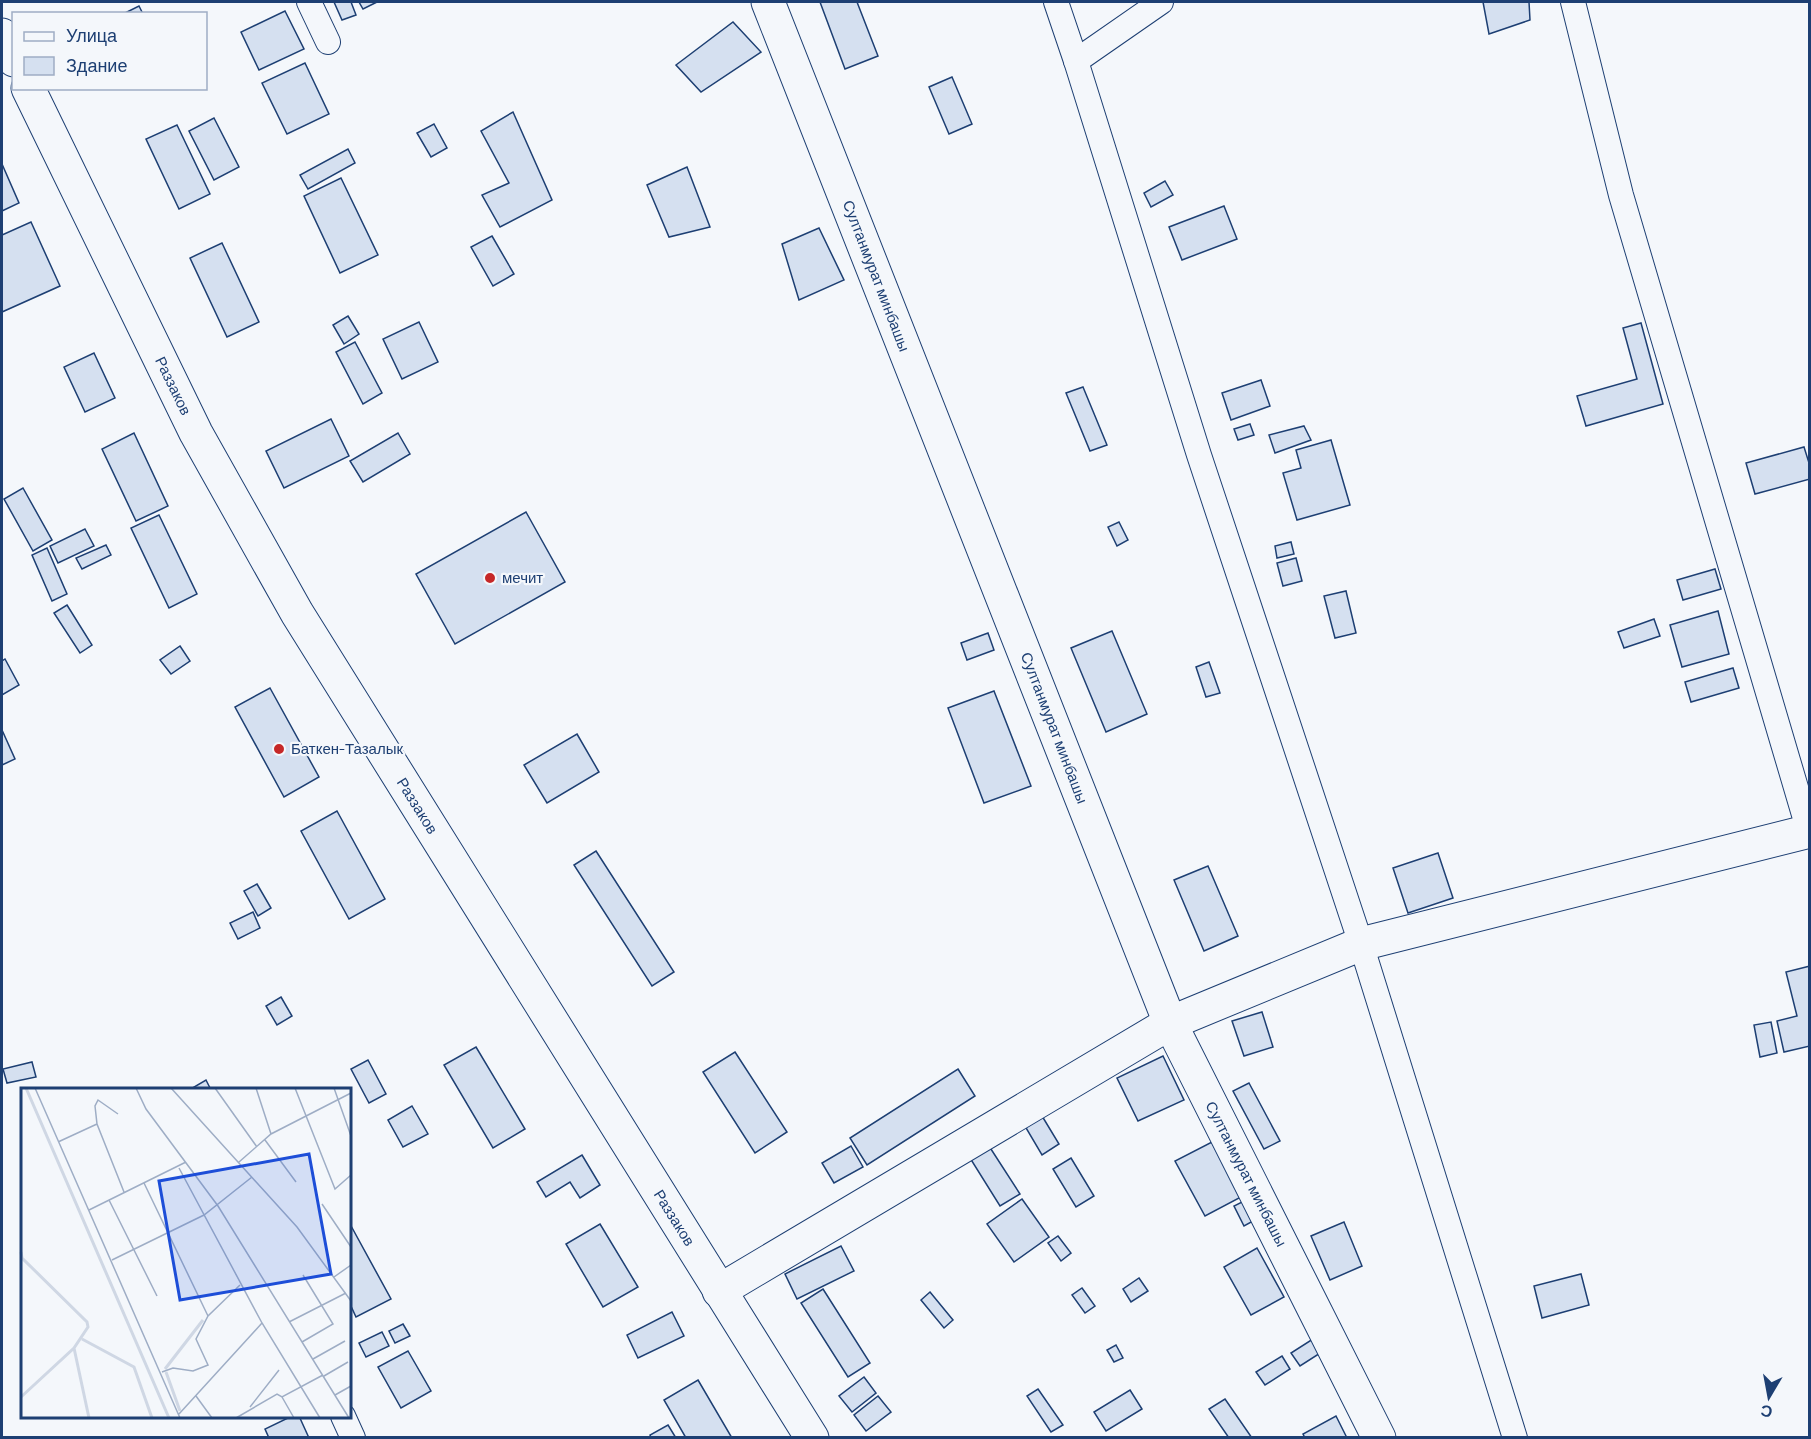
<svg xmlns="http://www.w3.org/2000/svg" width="1811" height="1439" font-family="Barlow,sans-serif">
  <rect width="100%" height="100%" fill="#f4f7fb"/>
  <g fill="#d5e0f0" stroke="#1d3f73" stroke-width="1.5">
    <path d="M334 2H351L356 15 342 20Z"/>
    <path d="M359 2H377L363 9Z"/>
    <path d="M820 2H857L878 56 845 69Z"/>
    <path d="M1483 2H1529L1530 20 1489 34Z"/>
    <path d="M139 6 143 14H123Z"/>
    <path d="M285 11 304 49 259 70 241 32Z"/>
    <path d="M733 22 761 52 701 92 676 65Z"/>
    <path d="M305 63 329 114 287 134 262 83Z"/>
    <path d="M952 77 972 124 949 134 929 87Z"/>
    <path d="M513 112 552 200 500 227 482 195 509 183 481 131Z"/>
    <path d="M214 118 239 167 214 180 189 131Z"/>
    <path d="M434 124 447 148 431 157 417 133Z"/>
    <path d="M177 125 210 194 179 209 146 139Z"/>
    <path d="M348 149 355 163 308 189 300 175Z"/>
    <path d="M2 164 19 203 2 211Z"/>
    <path d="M687 167 710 227 669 237 647 185Z"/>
    <path d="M341 178 378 255 340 273 304 196Z"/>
    <path d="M1165 181 1173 195 1151 207 1144 193Z"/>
    <path d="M1224 206 1237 239 1182 260 1169 227Z"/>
    <path d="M31 222 60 286 2 312V235Z"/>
    <path d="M819 228 844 280 799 300 782 244Z"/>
    <path d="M492 236 514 274 493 286 471 247Z"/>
    <path d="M222 243 259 322 227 337 190 258Z"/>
    <path d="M348 316 359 334 344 344 333 325Z"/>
    <path d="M419 322 438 362 402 379 383 339Z"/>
    <path d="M1641 323 1663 404 1586 426 1577 396 1637 379 1623 328Z"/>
    <path d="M355 342 382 393 363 404 336 352Z"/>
    <path d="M94 353 115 398 85 412 64 367Z"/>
    <path d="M1261 380 1270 406 1231 420 1222 393Z"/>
    <path d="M1083 387 1107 445 1090 451 1066 393Z"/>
    <path d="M331 419 349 456 284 488 266 451Z"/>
    <path d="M1250 424 1254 435 1238 440 1234 429Z"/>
    <path d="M1304 426 1311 440 1275 453 1269 435Z"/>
    <path d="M134 433 168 506 136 521 102 449Z"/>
    <path d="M398 433 410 454 363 482 350 461Z"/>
    <path d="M1331 440 1350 505 1297 520 1283 473 1301 468 1296 450Z"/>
    <path d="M1804 447 1810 466V479L1755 494 1746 463Z"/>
    <path d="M23 488 52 540 33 551 4 499Z"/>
    <path d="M526 512 565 582 455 644 416 574Z"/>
    <path d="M159 515 197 594 169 608 131 528Z"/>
    <path d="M1119 522 1128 540 1117 546 1108 527Z"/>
    <path d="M85 529 94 546 58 563 50 546Z"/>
    <path d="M1291 542 1294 554 1277 558 1275 546Z"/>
    <path d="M106 545 111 555 82 569 76 558Z"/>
    <path d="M47 548 67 594 52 601 32 555Z"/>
    <path d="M1296 558 1302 581 1283 586 1277 563Z"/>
    <path d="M1715 569 1721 589 1683 600 1677 580Z"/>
    <path d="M1346 591 1356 633 1335 638 1324 596Z"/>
    <path d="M67 605 92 645 80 653 54 613Z"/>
    <path d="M1718 611 1729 654 1682 667 1670 625Z"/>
    <path d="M1654 619 1660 636 1624 648 1618 632Z"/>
    <path d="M1112 631 1147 714 1106 732 1071 648Z"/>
    <path d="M988 633 994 650 967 660 961 643Z"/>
    <path d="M180 646 190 661 171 674 160 660Z"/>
    <path d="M5 659 19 685 2 695V661Z"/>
    <path d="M1209 662 1220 693 1206 697 1196 667Z"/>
    <path d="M1733 668 1739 688 1691 702 1685 682Z"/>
    <path d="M270 688 319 777 284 797 235 707Z"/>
    <path d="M994 691 1031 786 984 803 948 708Z"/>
    <path d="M2 730 15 759 2 765Z"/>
    <path d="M577 734 599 772 547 803 524 765Z"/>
    <path d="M337 811 385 899 349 919 301 831Z"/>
    <path d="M596 851 674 972 652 986 574 865Z"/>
    <path d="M1438 853 1453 898 1408 913 1393 868Z"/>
    <path d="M1208 866 1238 936 1204 951 1174 880Z"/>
    <path d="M257 884 271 908 258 916 244 891Z"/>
    <path d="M253 912 260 928 238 939 230 923Z"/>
    <path d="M1810 966V1046L1784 1052 1777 1021 1797 1016 1786 972Z"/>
    <path d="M281 997 292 1016 277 1025 266 1006Z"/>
    <path d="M1262 1012 1273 1047 1244 1056 1232 1021Z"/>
    <path d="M1771 1022 1777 1053 1760 1057 1754 1025Z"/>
    <path d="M476 1047 525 1129 493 1148 444 1065Z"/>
    <path d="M735 1052 787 1132 755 1153 703 1072Z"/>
    <path d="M1163 1056 1184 1100 1138 1121 1117 1078Z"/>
    <path d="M368 1060 386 1094 369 1103 351 1069Z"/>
    <path d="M32 1062 36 1077 7 1083 3 1069Z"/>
    <path d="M958 1069 975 1096 867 1165 850 1138Z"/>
    <path d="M206 1080 211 1090H189Z"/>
    <path d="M1249 1083 1280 1141 1264 1149 1233 1091Z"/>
    <path d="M412 1106 428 1134 403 1147 388 1120Z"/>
    <path d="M1036 1106 1059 1144 1042 1155 1019 1116Z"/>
    <path d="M1212 1142 1241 1197 1205 1216 1175 1161Z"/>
    <path d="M851 1146 863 1167 834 1183 822 1163Z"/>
    <path d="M989 1146 1020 1194 1000 1206 970 1158Z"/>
    <path d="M582 1155 600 1185 580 1198 570 1182 546 1197 537 1182Z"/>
    <path d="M1071 1158 1094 1196 1076 1207 1053 1169Z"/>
    <path d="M1022 1199 1049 1237 1014 1262 987 1224Z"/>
    <path d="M1246 1200 1255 1220 1244 1226 1234 1206Z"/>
    <path d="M1344 1222 1362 1266 1330 1280 1311 1236Z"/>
    <path d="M350 1224 391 1299 356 1317 350 1304Z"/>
    <path d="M600 1224 638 1287 603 1307 566 1244Z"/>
    <path d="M1058 1236 1071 1253 1061 1261 1048 1243Z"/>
    <path d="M841 1246 854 1271 797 1299 785 1274Z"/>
    <path d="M1257 1248 1284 1297 1251 1315 1224 1267Z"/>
    <path d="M1581 1274 1589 1305 1542 1318 1534 1286Z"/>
    <path d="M1139 1278 1148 1291 1131 1302 1123 1289Z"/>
    <path d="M1082 1288 1095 1306 1085 1313 1072 1295Z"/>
    <path d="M823 1289 870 1363 848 1377 801 1303Z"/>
    <path d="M930 1292 953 1320 944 1328 921 1300Z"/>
    <path d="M672 1312 684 1336 638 1358 627 1335Z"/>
    <path d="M403 1324 410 1336 395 1343 389 1331Z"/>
    <path d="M382 1332 389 1346 366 1357 359 1343Z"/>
    <path d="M1316 1337 1325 1350 1300 1366 1291 1353Z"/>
    <path d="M1116 1345 1123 1358 1114 1362 1107 1350Z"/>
    <path d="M408 1351 431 1391 401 1408 378 1367Z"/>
    <path d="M1282 1356 1290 1369 1265 1385 1256 1372Z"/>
    <path d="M864 1377 876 1393 852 1412 839 1396Z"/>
    <path d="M698 1380 732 1438H686L664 1400Z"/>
    <path d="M1038 1389 1063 1425 1051 1432 1027 1396Z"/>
    <path d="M1130 1390 1142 1409 1106 1431 1094 1412Z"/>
    <path d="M878 1396 891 1412 866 1431 854 1415Z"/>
    <path d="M1225 1399 1252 1438H1229L1209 1409Z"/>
    <path d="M292 1416H299L309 1438H269L265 1429Z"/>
    <path d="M1336 1416 1347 1438H1305L1303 1434Z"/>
    <path d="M668 1425 676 1438H651L650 1435Z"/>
  </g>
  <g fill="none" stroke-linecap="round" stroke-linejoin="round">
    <defs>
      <g id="street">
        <path d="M309 2 328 42"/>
        <path d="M1056 2 1076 61 1199 455 1361 944 1515 1438"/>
        <path d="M1573 2 1621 195 1810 835"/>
        <path d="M1076 61 1161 2"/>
        <path d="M343 1416 353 1438"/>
      </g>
      <g id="secondary">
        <path d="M768 2 1170 1023 1379 1438"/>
        <path d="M719 1291 1170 1023 1361 944 1810 831"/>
      </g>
      <g id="primary">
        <path d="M2 35 14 60"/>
        <path d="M28 88 196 433 297 613 812 1438"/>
      </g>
    </defs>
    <use href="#street" stroke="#1d3f73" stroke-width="26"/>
    <use href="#secondary" stroke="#1d3f73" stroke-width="35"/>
    <use href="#primary" stroke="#1d3f73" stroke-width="35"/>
    <use href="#street" stroke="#f4f7fb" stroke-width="24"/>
    <use href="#secondary" stroke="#f4f7fb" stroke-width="33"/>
    <use href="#primary" stroke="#f4f7fb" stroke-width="33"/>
  </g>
  <g fill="#c62828" stroke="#f4f7fb" stroke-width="2">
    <circle cx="490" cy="578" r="6"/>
    <circle cx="279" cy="749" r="6"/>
  </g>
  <g text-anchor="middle" stroke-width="4.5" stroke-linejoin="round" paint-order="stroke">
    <g font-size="15" fill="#1d3f73" stroke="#f4f7fb">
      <text transform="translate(876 276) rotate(69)" y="5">Султанмурат минбашы</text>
      <text transform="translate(173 386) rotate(64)" y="5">Раззаков</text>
      <text transform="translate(1054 728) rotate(69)" y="5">Султанмурат минбашы</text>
      <text transform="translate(417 806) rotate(58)" y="5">Раззаков</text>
      <text transform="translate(1246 1174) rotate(63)" y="5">Султанмурат минбашы</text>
      <text transform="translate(674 1218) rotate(58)" y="5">Раззаков</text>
    </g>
    <g font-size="15" fill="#1d3f73" stroke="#f4f7fb" text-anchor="start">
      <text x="502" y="583">мечит</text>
      <text x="291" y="754">Баткен-Тазалык</text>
    </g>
  </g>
  <g transform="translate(21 1088)">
    <rect width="330" height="330" fill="#f4f7fb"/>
    <path fill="none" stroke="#cfd7e4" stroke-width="3" d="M5 0 148 330M0 164 1 170 66 234 67 239 53 260 0 309M61 251 113 279 131 330M53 260 68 330M144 281 182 232M145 284 159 323"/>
    <path fill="none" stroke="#9eadc5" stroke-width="1.5" d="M14 0 159 330M115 0 125 21 197 118 328 330M150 0 276 139 330 213M194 0 236 59M235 0 250 46M274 0 314 101 330 87M313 0 330 48M97 26 77 12 74 18 76 36 103 104M244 52 275 94M37 54 76 36M218 74 250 46 330 5M158 80 241 235 299 330M123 95 187 228M88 112 136 208M301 116 330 159M68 122 165 74M91 172 183 127 231 89M313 189 330 177M268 234 325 205M281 254 312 236 282 187M292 271 324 253M141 284 152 280 172 283 187 277 175 251 187 228 219 197M303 288 327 274M314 307 330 298M175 308 191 330M261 309 273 330M229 319 258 282M158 326 241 235M215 330 256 306 261 309 302 287"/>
    <path fill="#1d4ed8" fill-opacity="0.15" stroke="#1d4ed8" stroke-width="3" d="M288 66 310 186 159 212 138 93Z"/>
    <rect width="330" height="330" fill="none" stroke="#1d3f73" stroke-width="3"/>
  </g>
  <rect width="1811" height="1439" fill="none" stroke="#1d3f73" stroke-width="6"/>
  <rect x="12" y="12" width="195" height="78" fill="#f4f7fb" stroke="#9eadc5" stroke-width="1.5"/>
  <rect x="24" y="32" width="30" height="9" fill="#f4f7fb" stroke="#9eadc5" stroke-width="1.5"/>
  <text x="66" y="42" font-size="18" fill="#1d3f73">Улица</text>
  <rect x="24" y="57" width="30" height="18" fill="#d5e0f0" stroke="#9eadc5" stroke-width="1.5"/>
  <text x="66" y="72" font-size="18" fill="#1d3f73">Здание</text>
  <g transform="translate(1769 1397) rotate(190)" stroke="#f4f7fb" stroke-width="4.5" paint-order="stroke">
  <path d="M0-4.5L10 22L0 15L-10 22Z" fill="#1d3f73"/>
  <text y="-9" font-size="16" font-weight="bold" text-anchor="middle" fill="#1d3f73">С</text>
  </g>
</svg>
